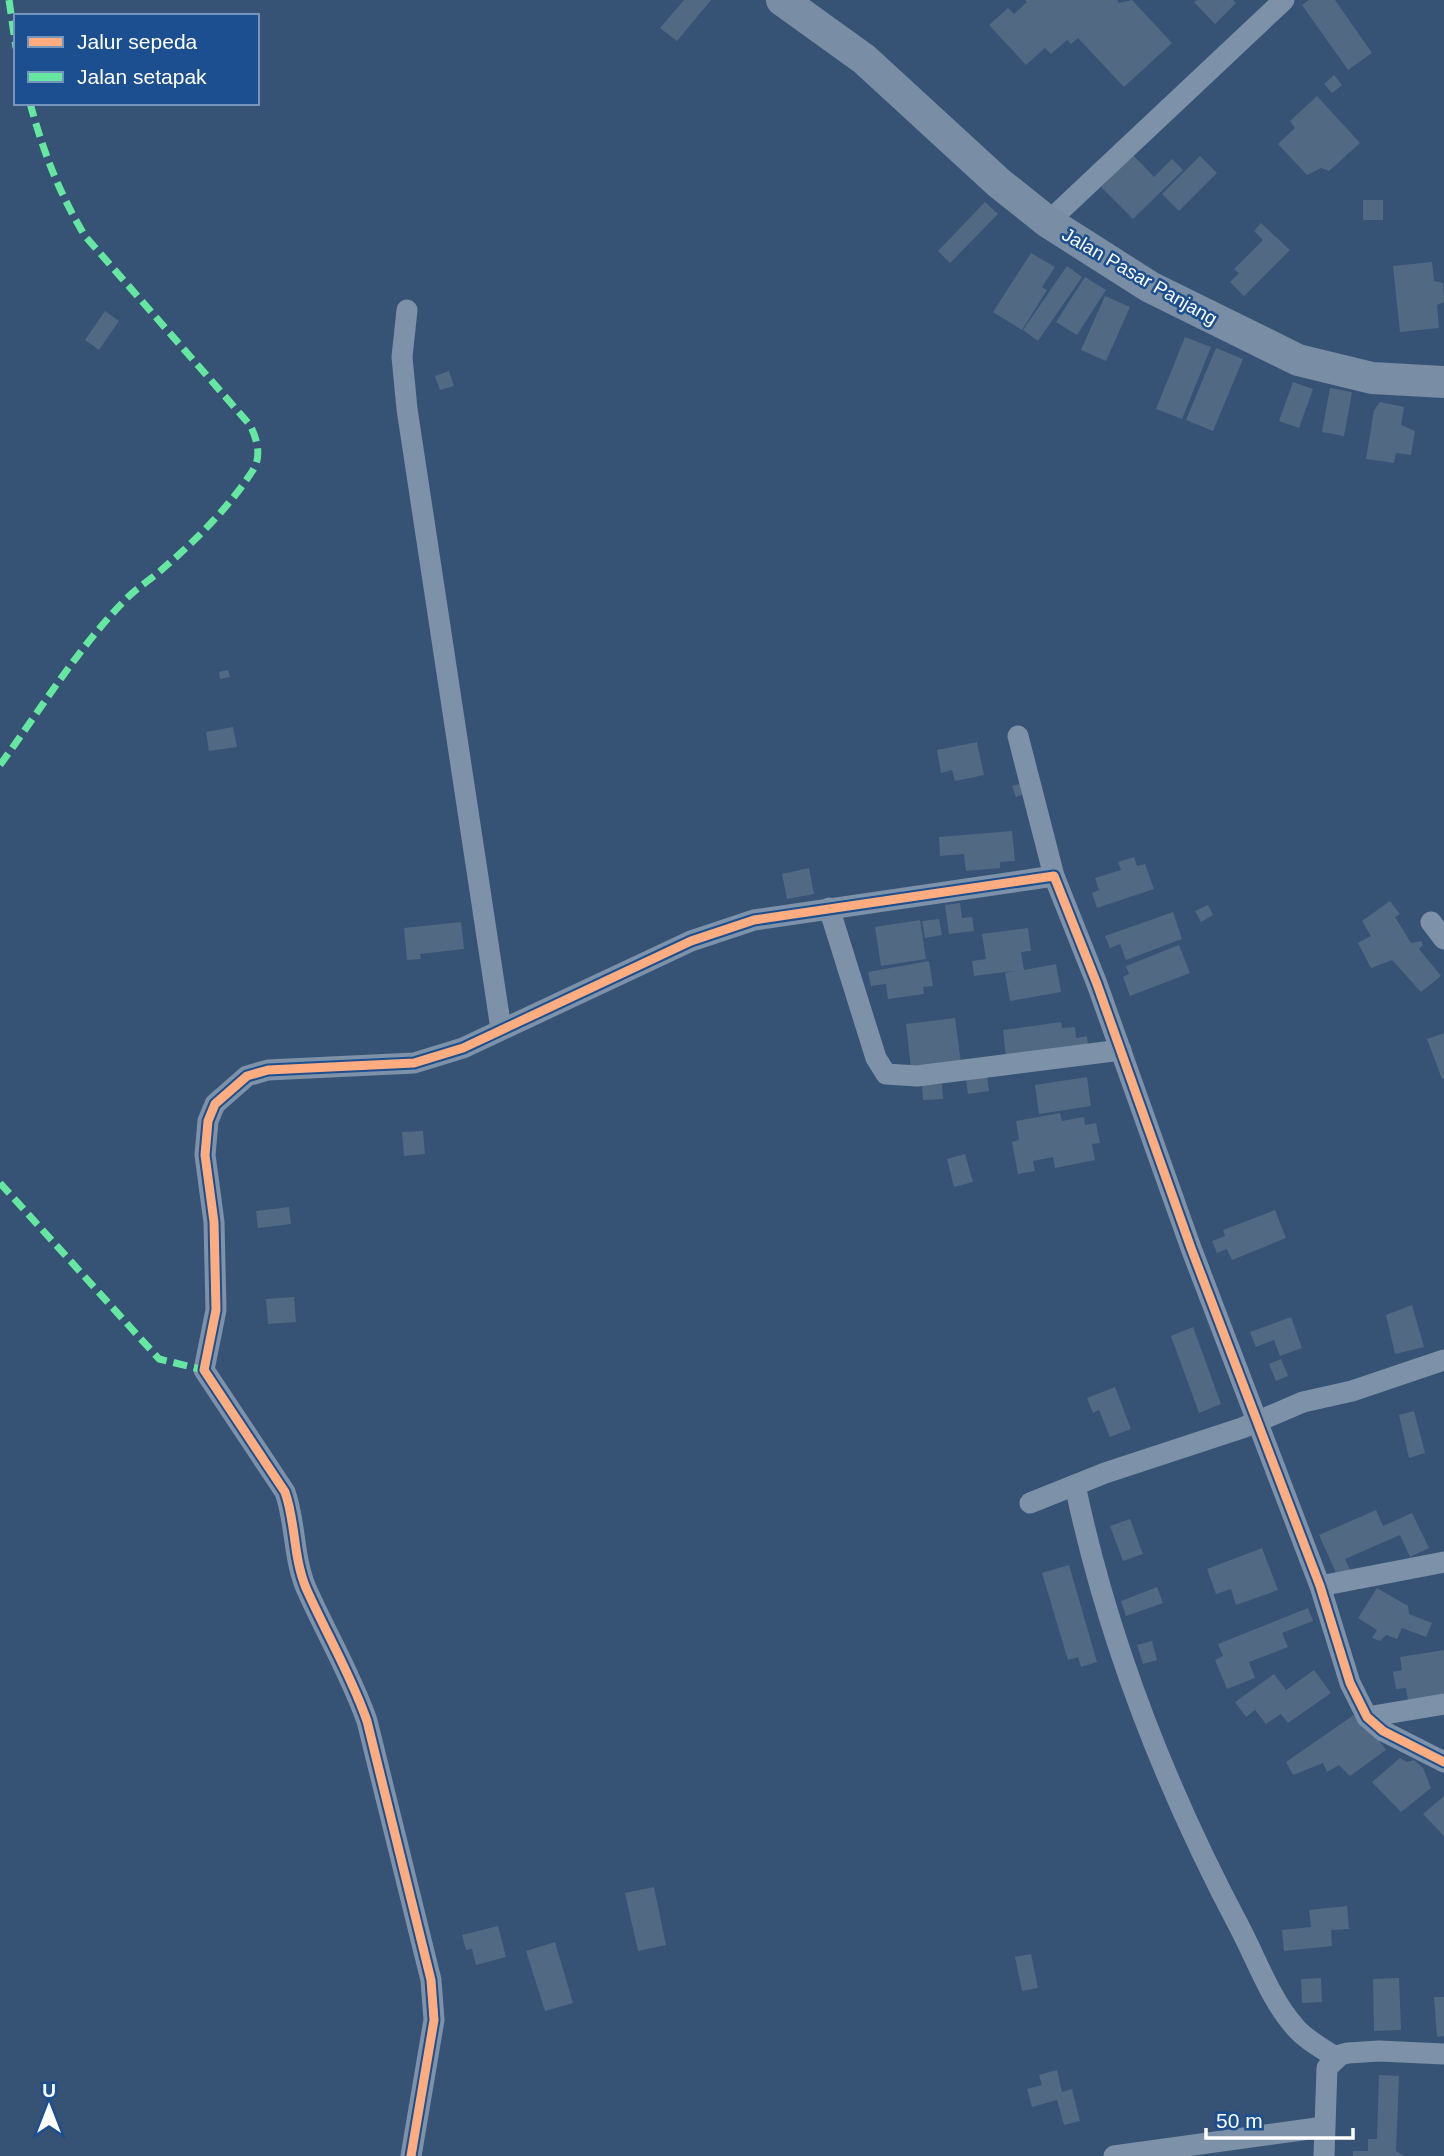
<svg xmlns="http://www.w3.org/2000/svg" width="1444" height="2156" font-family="Arial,sans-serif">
  <rect width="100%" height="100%" fill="#365274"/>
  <g fill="#526984">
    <path d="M684 0H711L677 41 660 28Z"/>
    <path d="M1025 0H1117L1119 3 1132 0 1172 43 1124 87 1078 38 1071 44 1067 40 1051 54 1045 48 1026 65 989 25 1008 8 1014 14 1027 2Z"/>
    <path d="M1197 0H1233L1236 3 1215 24 1194 2Z"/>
    <path d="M1309 0H1335L1372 53 1348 70 1302 5Z"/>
    <path d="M1334 75 1342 85 1332 93 1324 84Z"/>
    <path d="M1317 96 1360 143 1329 171 1321 168 1307 175 1278 144 1295 128 1290 121Z"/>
    <path d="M1133 155 1154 177 1172 159 1183 170 1133 219 1101 187Z"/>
    <path d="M1200 156 1217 173 1179 211 1162 194Z"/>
    <rect x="1363" y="200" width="20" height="20"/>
    <path d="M985 202 998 214 950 263 938 251Z"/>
    <path d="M1261 223 1290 250 1244 296 1230 282 1239 273 1234 269 1263 240 1254 231Z"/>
    <path d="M1031 253 1055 267 1042 287 1047 290 1022 330 993 312Z"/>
    <path d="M1432 262 1434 281 1443 283 1444 302 1437 305 1439 328 1400 332 1393 266Z"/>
    <path d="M1067 266 1082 277 1038 341 1023 330Z"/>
    <path d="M1085 277 1106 290 1077 335 1056 322Z"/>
    <path d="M1105 296 1130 307 1106 361 1081 350Z"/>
    <path d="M105 311 119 321 99 350 85 340Z"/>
    <path d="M1185 337 1211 347 1182 419 1156 409Z"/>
    <path d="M1216 348 1243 359 1213 431 1186 420Z"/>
    <path d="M449 371 454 386 440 390 435 376Z"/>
    <path d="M1293 382 1313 389 1299 428 1279 421Z"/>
    <path d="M1330 388 1352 392 1344 436 1322 432Z"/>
    <path d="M1380 402 1404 407 1401 425 1415 431 1411 455 1396 453 1394 463 1366 459 1374 410Z"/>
    <path d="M228 670 230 677 220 679 219 672Z"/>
    <path d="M233 727 237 747 209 751 206 732Z"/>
    <path d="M977 742 984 775 955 781 952 770 941 773 937 750Z"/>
    <path d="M1023 783 1027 793 1016 797 1012 786Z"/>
    <path d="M1012 831 1015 861 1000 862V868L966 871 964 854 940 856 939 837Z"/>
    <path d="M1134 857 1137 866 1145 864 1154 889 1097 908 1092 893 1099 890 1095 878 1121 870 1118 862Z"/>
    <path d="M809 868 814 894 787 899 782 874Z"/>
    <path d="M1390 901 1400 914 1395 917 1411 943 1421 941 1423 945 1419 949 1441 976 1421 992 1392 960 1371 968 1358 943 1371 936 1362 921Z"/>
    <path d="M960 903 962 918 972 917 974 931 949 934 945 905Z"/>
    <path d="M1208 905 1213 915 1201 922 1195 911Z"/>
    <path d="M1173 912 1182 939 1126 960 1120 944 1110 948 1105 936Z"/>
    <path d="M939 919 942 935 925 938 922 921Z"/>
    <path d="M920 920 926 959 881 966 875 927Z"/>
    <path d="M461 922 464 949 420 954 421 959 407 960 404 928Z"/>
    <path d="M1028 928 1031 951 1021 952 1024 970 1056 964 1061 992 1010 1001 1005 973 1014 971 974 976 972 961 986 959 982 934Z"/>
    <path d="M1179 945 1190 973 1130 996 1123 977 1129 974 1126 966Z"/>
    <path d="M929 961 933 986 923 987 924 994 888 999 886 984 871 986 868 972Z"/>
    <path d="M955 1018 961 1063 911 1069 906 1024Z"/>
    <path d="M1061 1022 1062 1028 1075 1027 1076 1038 1087 1036 1088 1046 1006 1057 1003 1030Z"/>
    <path d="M1444 1033V1078L1442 1079 1427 1039Z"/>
    <path d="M987 1076 989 1091 968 1094 966 1079Z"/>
    <path d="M1087 1077 1091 1106 1039 1114 1035 1085Z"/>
    <path d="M942 1084 943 1099 923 1100 922 1085Z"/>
    <path d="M1060 1113 1062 1121 1084 1117 1085 1125 1096 1123 1100 1143 1092 1144 1095 1160 1055 1168 1053 1157 1033 1161 1035 1171 1018 1174 1012 1142 1019 1140 1016 1121Z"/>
    <path d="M423 1131 425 1154 404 1156 402 1132Z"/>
    <path d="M965 1154 973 1182 954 1187 947 1159Z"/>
    <path d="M289 1207 291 1224 258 1228 256 1211Z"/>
    <path d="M1275 1210 1286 1238 1232 1260 1227 1249 1217 1253 1212 1241 1225 1236 1223 1230Z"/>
    <path d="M294 1297 296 1322 268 1324 266 1299Z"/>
    <path d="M1412 1305 1424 1347 1395 1354 1386 1315Z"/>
    <path d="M1291 1317 1302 1348 1280 1356 1274 1340 1256 1347 1250 1332Z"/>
    <path d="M1193 1327 1221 1404 1199 1413 1171 1336Z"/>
    <path d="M1281 1359 1288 1376 1276 1381 1269 1364Z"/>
    <path d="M1115 1387 1131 1429 1110 1437 1099 1410 1093 1413 1087 1398Z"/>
    <path d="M1414 1411 1425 1453 1409 1458 1399 1415Z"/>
    <path d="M1376 1510 1383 1526 1412 1513 1429 1548 1410 1557 1400 1535 1345 1559 1351 1572 1338 1577 1319 1535Z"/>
    <path d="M1130 1519 1143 1554 1123 1561 1110 1526Z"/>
    <path d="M1262 1548 1278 1590 1236 1605 1231 1589 1216 1594 1207 1569Z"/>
    <path d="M1069 1565 1097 1662 1081 1667 1078 1657 1068 1660 1042 1573Z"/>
    <path d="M1157 1587 1163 1603 1126 1616 1121 1601Z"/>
    <path d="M1377 1588 1408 1606 1409 1614 1432 1623 1426 1637 1402 1628 1397 1639 1386 1635 1380 1641 1372 1638 1377 1630 1358 1618Z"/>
    <path d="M1308 1608 1313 1621 1282 1633 1288 1647 1249 1662 1255 1678 1227 1689 1215 1660 1223 1656 1218 1644Z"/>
    <path d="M1152 1641 1157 1660 1143 1664 1137 1645Z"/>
    <path d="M1444 1650V1694L1408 1700 1406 1688 1396 1689 1393 1672 1402 1670 1400 1657Z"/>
    <path d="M1314 1670 1331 1693 1288 1723 1281 1714 1266 1724 1255 1710 1246 1717 1235 1702 1274 1674 1286 1690Z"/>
    <path d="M1358 1712 1386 1750 1350 1776 1339 1765 1327 1772 1323 1763 1293 1775 1286 1762Z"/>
    <path d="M1400 1758 1407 1762 1414 1760 1423 1768 1431 1788 1401 1812 1372 1782Z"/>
    <path d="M1444 1796V1836L1423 1814Z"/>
    <path d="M654 1887 666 1945 638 1951 625 1893Z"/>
    <path d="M1347 1906 1349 1929 1331 1930 1332 1946 1284 1951 1282 1930 1311 1927 1309 1910Z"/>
    <path d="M498 1926 506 1957 476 1965 472 1949 466 1950 462 1935Z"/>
    <path d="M555 1942 573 2003 545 2011 526 1951Z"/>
    <path d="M1031 1954 1038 1988 1022 1991 1015 1957Z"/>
    <path d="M1321 1978 1322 2002 1302 2003 1301 1979Z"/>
    <path d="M1399 1978 1401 2030 1374 2031 1373 1979Z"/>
    <path d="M1434 1997H1444V2036L1437 2037Z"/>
    <path d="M1057 2070 1062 2092 1072 2089 1080 2121 1064 2125 1057 2100 1032 2107 1027 2089 1042 2085 1039 2075Z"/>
    <path d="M1379 2075 1399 2076 1396 2151 1404 2156H1353V2151H1368V2139H1377Z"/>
  </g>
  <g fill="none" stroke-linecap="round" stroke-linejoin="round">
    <g stroke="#7d92a8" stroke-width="21">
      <path d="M1048 222 1284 0"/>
      <path d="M407 310 402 357 407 409 501 1029"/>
      <path d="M1018 736 1054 876"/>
      <path d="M829 908 876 1058 886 1074 917 1076 1121 1050"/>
      <path d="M1431 922 1444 939"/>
      <path d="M1075 1485C1108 1642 1166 1789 1241 1930 1257 1961 1271 2000 1295 2027 1306 2040 1323 2049 1337 2058"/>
      <path d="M1030 1503 1105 1473 1242 1428 1303 1402 1352 1391 1444 1360"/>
      <path d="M1320 1586 1444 1562"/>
      <path d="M1367 1717 1444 1704"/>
      <path d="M411 2156 434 2020 431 1980 367 1721C351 1675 326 1633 306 1588 293 1557 296 1523 285 1492L204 1370 216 1310 214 1222 205 1155 208 1121 215 1104 247 1076 268 1070 414 1063 463 1048 691 941 754 920 1054 876 1097 984 1191 1248 1320 1586 1350 1683 1367 1717 1383 1731 1444 1762"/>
      <path d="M1114 2156 1324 2127"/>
      <path d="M1324 2156 1327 2068 1340 2055 1348 2053 1379 2051 1444 2054"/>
    </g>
    <path stroke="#798da4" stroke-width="32" d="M782 0 864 59 999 183 1048 222 1150 287 1298 360 1372 378 1444 382"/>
    <g stroke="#66e7a1" stroke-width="7" stroke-dasharray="14 7" stroke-linecap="butt">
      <path d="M9 0 16 48"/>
      <path d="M0 765C41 709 77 649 126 599 136 589 148 581 159 572 193 543 229 508 253 470 262 456 257 439 250 425L85 236C59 193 43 151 30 103"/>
      <path d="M0 1183 159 1359 204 1370"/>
    </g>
    <defs>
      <path id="cycleway" d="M411 2156 434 2020 431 1980 367 1721C351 1675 326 1633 306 1588 293 1557 296 1523 285 1492L204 1370 216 1310 214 1222 205 1155 208 1121 215 1104 247 1076 268 1070 414 1063 463 1048 691 941 754 920 1054 876 1097 984 1191 1248 1320 1586 1350 1683 1367 1717 1383 1731 1444 1762"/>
    </defs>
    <use href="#cycleway" stroke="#1b4f8f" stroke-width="13"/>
    <use href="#cycleway" stroke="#ffac80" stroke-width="9"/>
  </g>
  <g text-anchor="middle" stroke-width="5" stroke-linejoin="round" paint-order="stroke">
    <g font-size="19" fill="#fff" stroke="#1b4f8f">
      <text transform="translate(1140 276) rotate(30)" y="7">Jalan Pasar Panjang</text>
    </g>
  </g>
  <rect x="14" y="14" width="245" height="91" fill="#1b4f8f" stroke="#7695bc" stroke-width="2"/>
  <rect x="28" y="37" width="35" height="10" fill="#ffac80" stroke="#7695bc" stroke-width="2"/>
  <text x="77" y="49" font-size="21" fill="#ffffff">Jalur sepeda</text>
  <rect x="28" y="72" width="35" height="10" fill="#66e7a1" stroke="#7695bc" stroke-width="2"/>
  <text x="77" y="84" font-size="21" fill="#ffffff">Jalan setapak</text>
  <g transform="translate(49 2107)" stroke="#1b4f8f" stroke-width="5" paint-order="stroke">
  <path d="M0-5L12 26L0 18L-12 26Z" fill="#ffffff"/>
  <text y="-10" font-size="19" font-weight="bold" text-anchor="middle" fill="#ffffff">U</text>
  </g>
  <path d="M1206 2128v10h147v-10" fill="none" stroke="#ffffff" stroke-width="3.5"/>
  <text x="1216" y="2128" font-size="21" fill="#ffffff" stroke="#1b4f8f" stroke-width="5" paint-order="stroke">50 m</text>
</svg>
